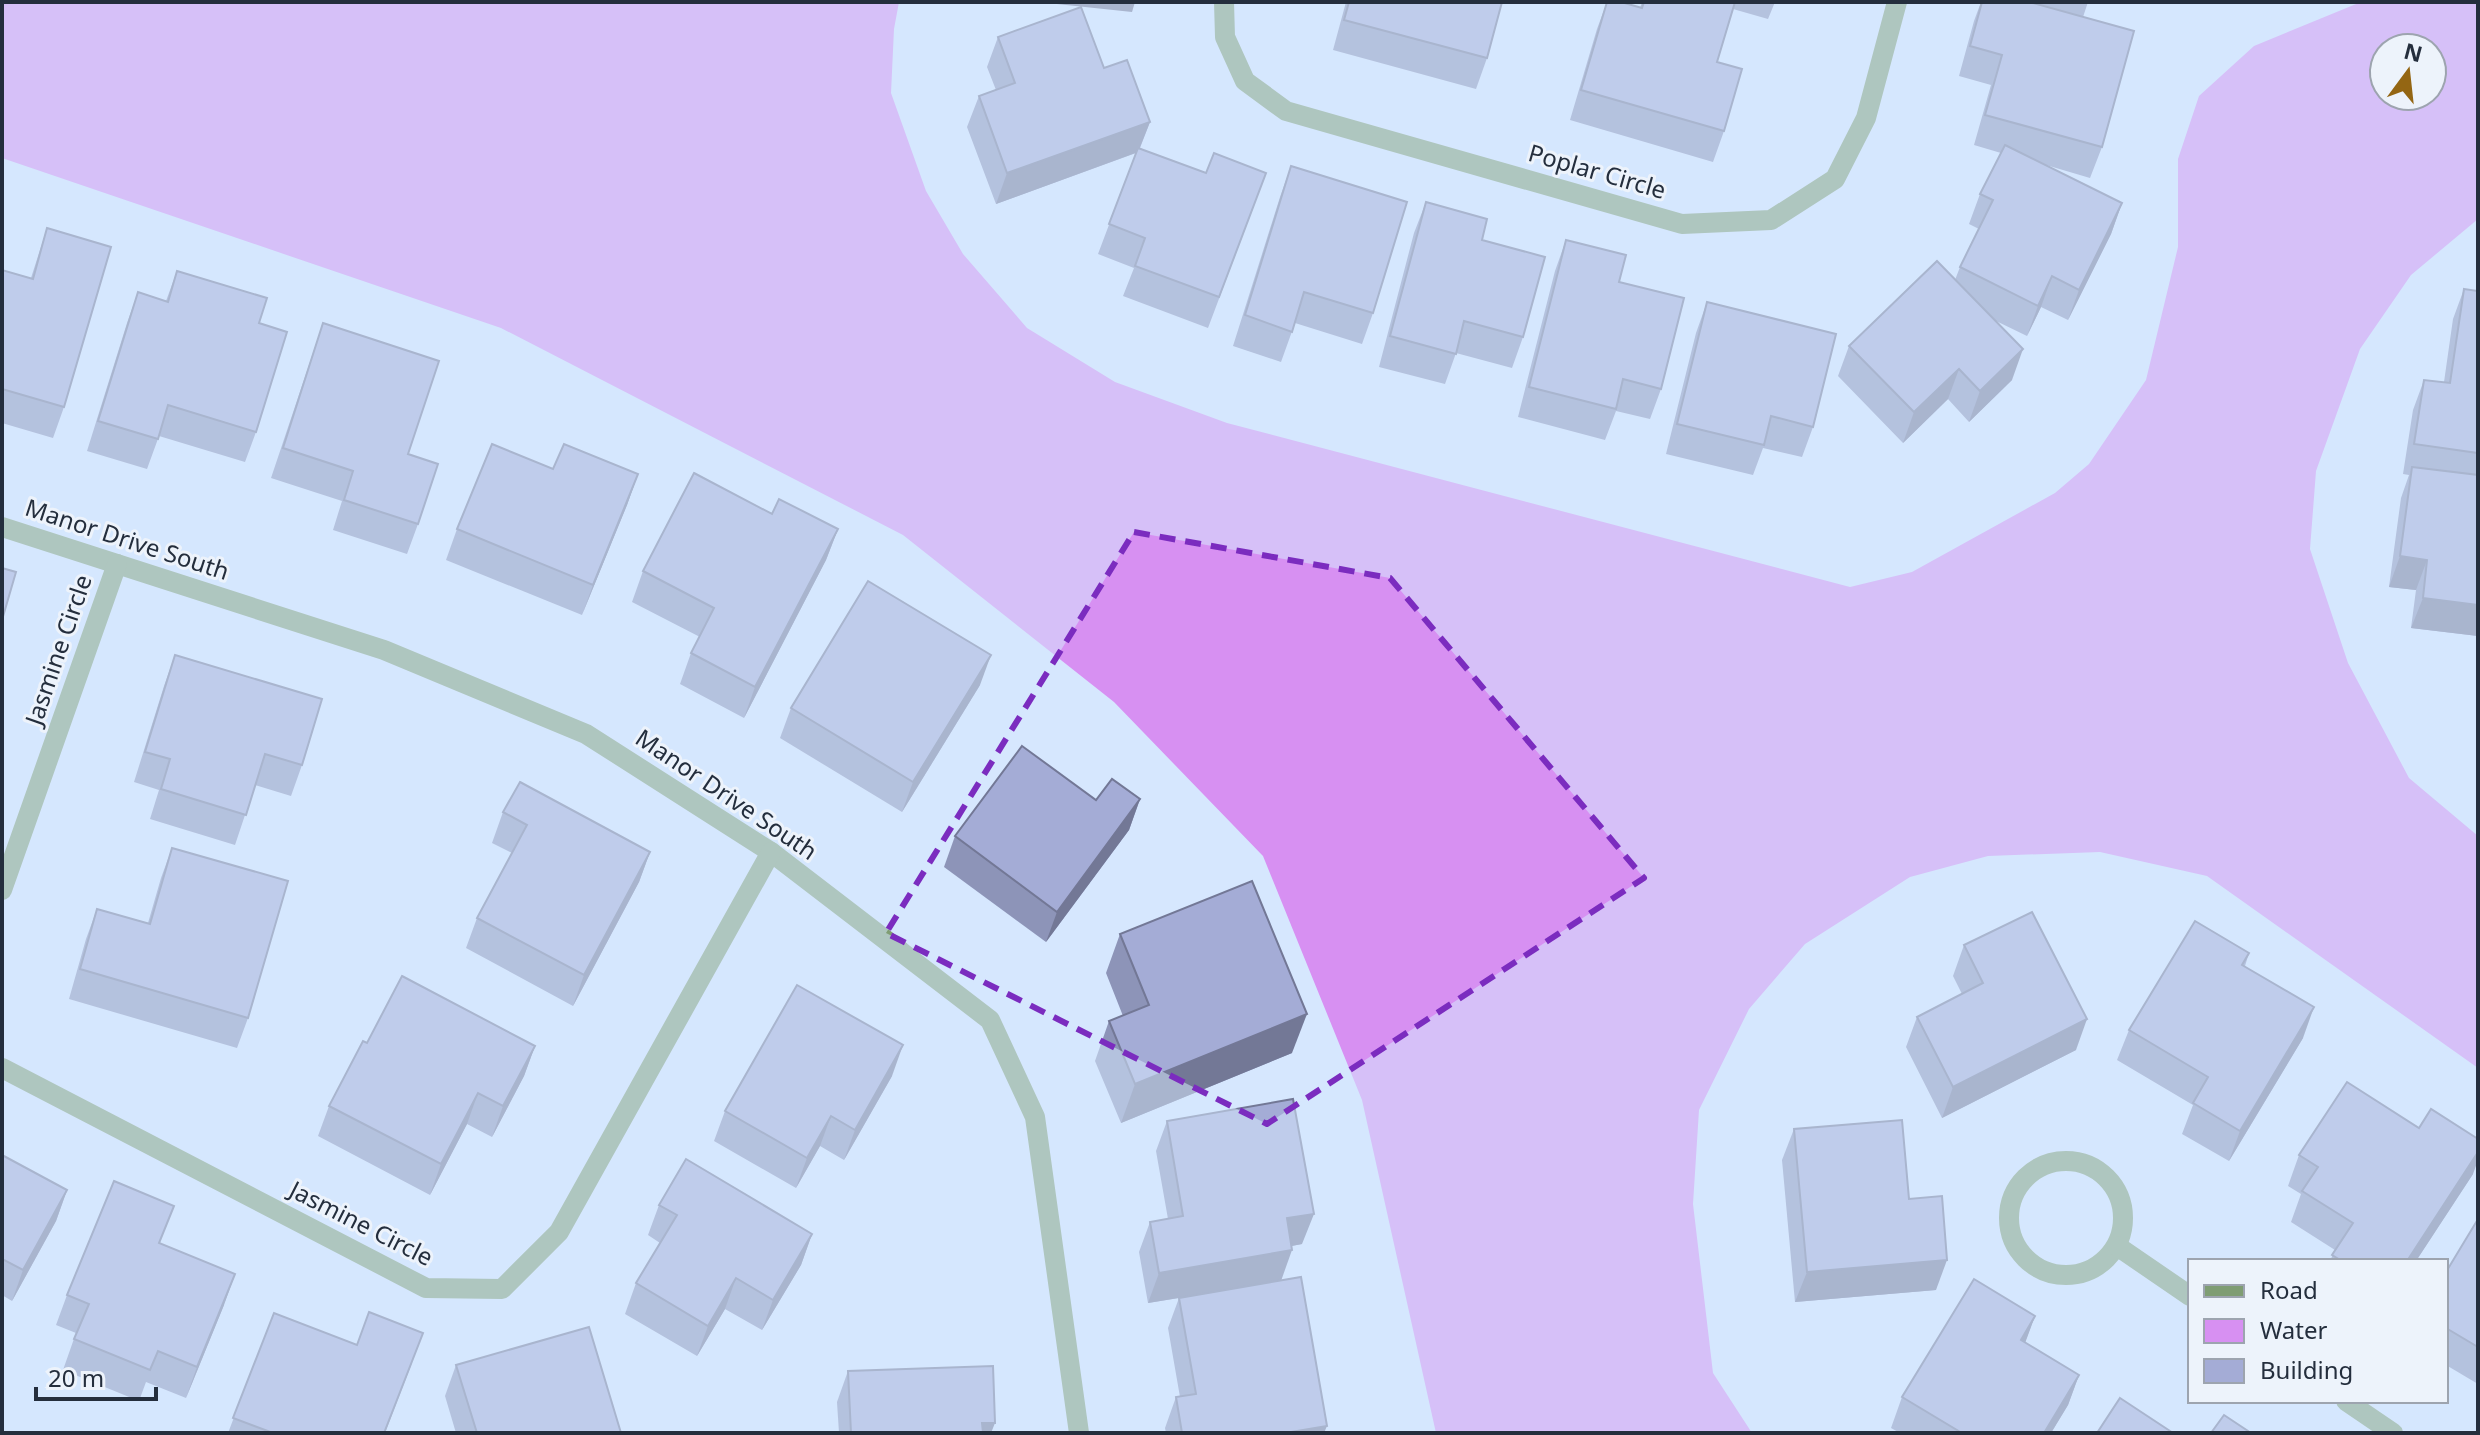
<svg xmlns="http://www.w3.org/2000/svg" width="2480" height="1435" font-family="'Noto Sans',sans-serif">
  <rect width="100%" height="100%" fill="#d6e7fe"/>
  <path fill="#d790f2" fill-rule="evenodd" d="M2 2H899L894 29 891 93 926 191 963 254 1027 328 1115 382 1227 423 1850 587 1912 572 2055 493 2089 464 2146 380 2178 247V159L2199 96 2254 46 2361 2H2478V219L2411 275 2360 349 2316 471 2310 549 2348 663 2409 778 2478 836V1068L2207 876 2100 852 1988 856 1910 877 1805 944 1749 1009 1699 1110 1693 1204 1713 1373 1752 1433H1436L1362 1100 1263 856 1114 702 903 535 501 328 2 158ZM2384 48H2432V96H2384Z"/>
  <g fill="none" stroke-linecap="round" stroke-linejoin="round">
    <g stroke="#7f9d73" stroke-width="20">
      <path d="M1224 2 1225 37 1245 81 1286 111 1682 224 1771 220 1835 179 1866 118 1897 2"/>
      <path d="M2 527 384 650 586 734 771 852 990 1020 1035 1117 1079 1433"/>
      <path d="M2 890 117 564"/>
      <path d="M2 1068 426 1288 502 1289 559 1232 771 852"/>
      <circle cx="2066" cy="1218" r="57"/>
      <path d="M2117 1246 2190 1296"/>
      <path d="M2346 1401 2393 1433"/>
    </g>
  </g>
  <g fill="#8d94b8">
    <path d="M1346 2H1502L1487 58 1476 89 1333 50Z"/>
    <path d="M1607 2 1640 8 1642 2H1775L1768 19 1733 9 1717 62 1724 131 1713 162 1570 120 1597 29Z"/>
    <path d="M1981 2H2088L2083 17 2102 147 2090 178 2046 165 2122 203 2111 234 2068 320 2041 307 2027 336 1994 320 2012 380 1969 422 1948 399 1903 443 1838 376 1849 346 1955 280 1960 267 1979 229 1969 224 1980 194 2001 153 1974 145 1991 85 1959 76 1974 21Z"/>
    <path d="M998 37 1104 68 1150 122 1140 148 1255 203 1208 328 1123 296 1134 268 1098 254 1136 153 996 204 967 127 979 96 996 90 987 67Z"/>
    <path d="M1291 166 1373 313 1362 344 1295 323 1281 362 1233 346 1280 197Z"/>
    <path d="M1426 202 1482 240 1523 337 1512 368 1456 353 1445 384 1379 367 1414 233Z"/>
    <path d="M47 228 64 407 53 438 2 423V270L31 278Z"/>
    <path d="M1566 240 1619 282 1661 389 1650 419 1616 411 1605 440 1518 417 1555 271Z"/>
    <path d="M177 271 259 323 256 432 245 462 159 436 147 469 87 451 127 323 138 292 166 301Z"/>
    <path d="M2464 289 2478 291V636L2411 628 2416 590 2389 587 2401 498 2409 475 2403 474 2413 410 2424 380 2444 382 2453 319Z"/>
    <path d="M1707 302 1813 427 1802 457 1763 448 1753 475 1666 454 1696 333Z"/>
    <path d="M323 323 408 454 418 524 407 554 333 530 342 501 271 478Z"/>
    <path d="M638 474 627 505 582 615 446 560 457 529Z"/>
    <path d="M772 514 838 529 826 560 744 718 680 684 691 653 700 637 632 602 643 571Z"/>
    <path d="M175 655 302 765 291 796 255 785 235 845 150 819 159 790 134 782 164 686Z"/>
    <path d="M980 685 902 812 780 738 791 708Z"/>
    <path d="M1140 799 1129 830 1046 942 944 867 955 836Z"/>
    <path d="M503 812 650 852 639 882 573 1006 466 948 477 918 512 853 492 843Z"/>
    <path d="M172 848 248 1018 237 1048 69 999 86 939 97 909 148 923 161 878Z"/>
    <path d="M1120 934 1292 1053 1121 1123 1095 1061 1109 1021 1123 1016 1106 973Z"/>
    <path d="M1964 945 2076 1050 1942 1118 1906 1047 1917 1017 1962 994 1953 976Z"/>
    <path d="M2249 953 2245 966 2303 1038 2229 1161 2182 1134 2193 1105 2117 1060 2129 1030Z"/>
    <path d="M367 1043 535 1046 524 1076 492 1137 467 1124 430 1195 318 1136 329 1106Z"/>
    <path d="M892 1076 844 1160 820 1146 796 1188 714 1141 725 1111Z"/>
    <path d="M1167 1121 1302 1244 1291 1246 1281 1280 1324 1433H1166L1165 1428 1176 1397H1180L1168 1328 1179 1298 1148 1303 1139 1252 1150 1222 1168 1219 1156 1151Z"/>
    <path d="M2419 1128 2473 1174 2416 1261H2330L2335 1250 2291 1222 2301 1194 2288 1186 2299 1155Z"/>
    <path d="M1794 1129 1909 1199 1936 1290 1795 1302 1782 1160Z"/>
    <path d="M2 1155 67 1190 56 1221 12 1301 2 1295Z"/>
    <path d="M659 1205 812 1234 801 1265 762 1330 725 1309 697 1356 625 1314 636 1283 660 1243 648 1235Z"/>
    <path d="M2478 1219V1384L2446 1365V1272Z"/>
    <path d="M160 1243 224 1305 186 1398 146 1382 139 1401 63 1370 76 1333 56 1325 67 1295Z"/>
    <path d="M274 1313 357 1345 412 1363 385 1433H228Z"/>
    <path d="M2035 1316 2025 1342 2079 1375 2068 1405 2051 1433H1900L1891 1428 1902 1397Z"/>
    <path d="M456 1365 621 1433H456L445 1396Z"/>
    <path d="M848 1371 991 1433H839L837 1402Z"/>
  </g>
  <g fill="#737896">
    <path d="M1038 2H1135L1132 12Z"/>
    <path d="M1150 122 1138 152 996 204 1007 173Z"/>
    <path d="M2122 203 2111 234 2068 320 2079 290Z"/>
    <path d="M2052 276 2041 307 2027 336 2038 306Z"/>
    <path d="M2023 349 2012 380 1969 422 1980 391Z"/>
    <path d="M1959 369 1948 399 1903 443 1914 412Z"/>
    <path d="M638 474 627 505 582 615 593 585Z"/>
    <path d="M838 529 826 560 744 718 755 687Z"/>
    <path d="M2400 556 2427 560 2416 590 2389 587Z"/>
    <path d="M2423 598 2478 605V636L2411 628Z"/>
    <path d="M991 655 980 685 902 812 913 782Z"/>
    <path d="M1140 799 1129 830 1046 942 1057 912Z"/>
    <path d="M650 852 639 882 573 1006 584 975Z"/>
    <path d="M2314 1007 2303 1038 2229 1161 2240 1131Z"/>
    <path d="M1307 1014 1292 1053 1121 1123 1135 1084Z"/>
    <path d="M2087 1019 2076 1050 1942 1118 1953 1087Z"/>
    <path d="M903 1045 892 1076 844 1160 855 1130Z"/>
    <path d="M535 1046 524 1076 492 1137 503 1106Z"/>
    <path d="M478 1093 467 1124 430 1195 441 1164Z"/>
    <path d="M831 1116 820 1146 796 1188 807 1158Z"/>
    <path d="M2478 1152V1160L2473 1174 2416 1261H2407Z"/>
    <path d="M67 1190 56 1221 12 1301 23 1270Z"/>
    <path d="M1314 1214 1302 1244 1276 1249 1287 1218Z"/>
    <path d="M812 1234 801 1265 762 1330 773 1300Z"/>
    <path d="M1292 1250 1281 1281 1148 1303 1159 1273Z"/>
    <path d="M1947 1260 1936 1290 1795 1302 1807 1272Z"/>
    <path d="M235 1274 224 1305 186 1398 197 1367Z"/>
    <path d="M736 1278 725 1309 697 1356 708 1326Z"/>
    <path d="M2035 1316 2024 1346 2021 1340Z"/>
    <path d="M2079 1375 2068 1405 2051 1433H2044Z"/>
    <path d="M982 1423H995L991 1433H979Z"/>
    <path d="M1327 1426 1324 1433H1285Z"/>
  </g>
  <g fill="#a4acd6" stroke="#737896" stroke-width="2">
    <path d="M1349 2H1502L1487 58 1344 20Z"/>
    <path d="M1607 2H1621L1642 8 1644 2H1735L1717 62 1742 69 1724 131 1581 90Z"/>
    <path d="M1982 2H2029L2134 31 2102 147 1985 115 2002 55 1970 46Z"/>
    <path d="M1081 7 1104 68 1127 60 1150 122 1007 173 979 96 1015 83 998 37Z"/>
    <path d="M2005 145 2122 203 2079 290 2052 276 2038 306 1960 267 1993 200 1980 194Z"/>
    <path d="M1138 148 1206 173 1214 153 1266 173 1219 297 1135 266 1145 238 1109 224Z"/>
    <path d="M1291 166 1407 202 1373 313 1304 292 1292 332 1245 315Z"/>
    <path d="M1426 202 1487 219 1482 240 1545 257 1523 337 1464 321 1456 354 1390 336Z"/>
    <path d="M47 228 111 247 64 407 2 389V270L33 279Z"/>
    <path d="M1566 240 1626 255 1619 282 1684 298 1661 389 1623 379 1616 409 1529 387Z"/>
    <path d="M1937 261 2023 349 1980 391 1959 369 1914 412 1849 346Z"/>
    <path d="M177 271 267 298 259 323 287 332 256 432 168 405 158 439 98 421 138 292 168 302Z"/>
    <path d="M2464 289 2478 291V453L2414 444 2424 380 2450 383Z"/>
    <path d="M1707 302 1836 334 1813 427 1771 416 1764 445 1677 424Z"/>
    <path d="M323 323 439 361 408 454 438 464 418 524 344 500 353 471 283 448Z"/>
    <path d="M492 444 553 469 564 444 638 474 593 585 457 529Z"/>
    <path d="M2412 467 2478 475V605L2423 598 2427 560 2400 556Z"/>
    <path d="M694 473 772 514 779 499 838 529 755 687 691 653 714 608 643 571Z"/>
    <path d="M2 568 16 572 2 620Z"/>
    <path d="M868 581 991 655 913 782 791 708Z"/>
    <path d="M175 655 322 699 302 765 265 754 246 815 161 789 170 759 145 752Z"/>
    <path d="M1022 746 1096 800 1112 779 1140 799 1057 912 955 836Z"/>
    <path d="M520 782 650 852 584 975 477 918 527 825 503 812Z"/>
    <path d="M172 848 288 881 248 1018 80 969 97 909 150 924Z"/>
    <path d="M1252 881 1307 1014 1135 1084 1109 1021 1149 1005 1120 934Z"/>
    <path d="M2032 912 2087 1019 1953 1087 1917 1017 1983 983 1964 945Z"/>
    <path d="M2195 921 2249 953 2242 965 2314 1007 2240 1131 2193 1103 2208 1077 2129 1030Z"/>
    <path d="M402 976 535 1046 503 1106 478 1093 441 1164 329 1106 363 1041 367 1043Z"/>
    <path d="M797 985 903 1045 855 1130 831 1116 807 1158 725 1111Z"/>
    <path d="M2347 1082 2419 1128 2431 1109 2478 1139V1152L2407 1261H2342L2332 1255 2353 1223 2302 1191 2318 1167 2299 1155Z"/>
    <path d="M1293 1099 1314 1214 1287 1218 1292 1250 1159 1273 1150 1222 1183 1216 1167 1121Z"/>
    <path d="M1902 1120 1909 1199 1942 1196 1947 1260 1807 1272 1794 1129Z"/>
    <path d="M2 1155 67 1190 23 1270 2 1259Z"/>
    <path d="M686 1159 812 1234 773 1300 736 1278 708 1326 636 1283 677 1215 659 1205Z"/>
    <path d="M114 1181 174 1206 159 1243 235 1274 197 1367 158 1351 150 1370 74 1339 89 1304 67 1295Z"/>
    <path d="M2478 1219V1347L2446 1328V1272Z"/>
    <path d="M1301 1277 1327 1426 1285 1433H1182L1176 1397 1196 1394 1179 1298Z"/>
    <path d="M1974 1279 2035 1316 2021 1340 2079 1375 2044 1433H1962L1902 1397Z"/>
    <path d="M369 1312 423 1333 384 1433H273L233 1418 274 1313 357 1345Z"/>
    <path d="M589 1327 621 1433H477L456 1365Z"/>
    <path d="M993 1366 995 1423H982L983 1433H851L848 1371Z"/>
    <path d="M2120 1398 2173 1433H2097Z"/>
    <path d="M2224 1415 2251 1433H2211Z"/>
  </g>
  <path d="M0 0H2480V1435H0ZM1134 532 1390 578 1644 878 1267 1124 886 933Z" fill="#d6e7fe" fill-opacity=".55" fill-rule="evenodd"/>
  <path fill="none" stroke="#7b2cbf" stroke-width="6" stroke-dasharray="16 10" stroke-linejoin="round" d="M1134 532 1390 578 1644 878 1267 1124 886 933Z"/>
  <g text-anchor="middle" stroke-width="6" stroke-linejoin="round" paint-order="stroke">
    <g font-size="24" fill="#242e3d" stroke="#edf3fb">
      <text transform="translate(1597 172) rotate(16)" y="8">Poplar Circle</text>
      <text transform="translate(127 540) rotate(18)" y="8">Manor Drive South</text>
      <text transform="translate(59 650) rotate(-71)" y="8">Jasmine Circle</text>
      <text transform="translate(726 795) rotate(34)" y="8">Manor Drive South</text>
      <text transform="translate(361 1224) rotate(27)" y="8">Jasmine Circle</text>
    </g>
  </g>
  <rect width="2480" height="1435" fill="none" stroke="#242e3d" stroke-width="8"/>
  <rect x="2188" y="1259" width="260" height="144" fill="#edf3fb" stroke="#9da4af" stroke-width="2"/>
  <rect x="2204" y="1285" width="40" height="12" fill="#7f9d73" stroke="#9da4af" stroke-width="2"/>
  <text x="2260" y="1299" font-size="24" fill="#242e3d">Road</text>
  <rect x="2204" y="1319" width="40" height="24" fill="#d790f2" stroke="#9da4af" stroke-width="2"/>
  <text x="2260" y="1339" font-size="24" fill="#242e3d">Water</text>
  <rect x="2204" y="1359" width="40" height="24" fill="#a4acd6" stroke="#9da4af" stroke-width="2"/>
  <text x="2260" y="1379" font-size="24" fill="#242e3d">Building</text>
  <g transform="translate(2408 72) rotate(15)"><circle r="38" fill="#edf3fb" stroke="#9da4af" stroke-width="2"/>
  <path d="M0-6L14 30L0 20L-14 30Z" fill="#946613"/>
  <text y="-12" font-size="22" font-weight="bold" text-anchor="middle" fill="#242e3d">N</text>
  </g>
  <path d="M36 1387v12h120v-12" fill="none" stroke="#242e3d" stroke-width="4"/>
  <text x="48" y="1387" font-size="24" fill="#242e3d" stroke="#edf3fb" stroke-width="6" paint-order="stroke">20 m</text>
</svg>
